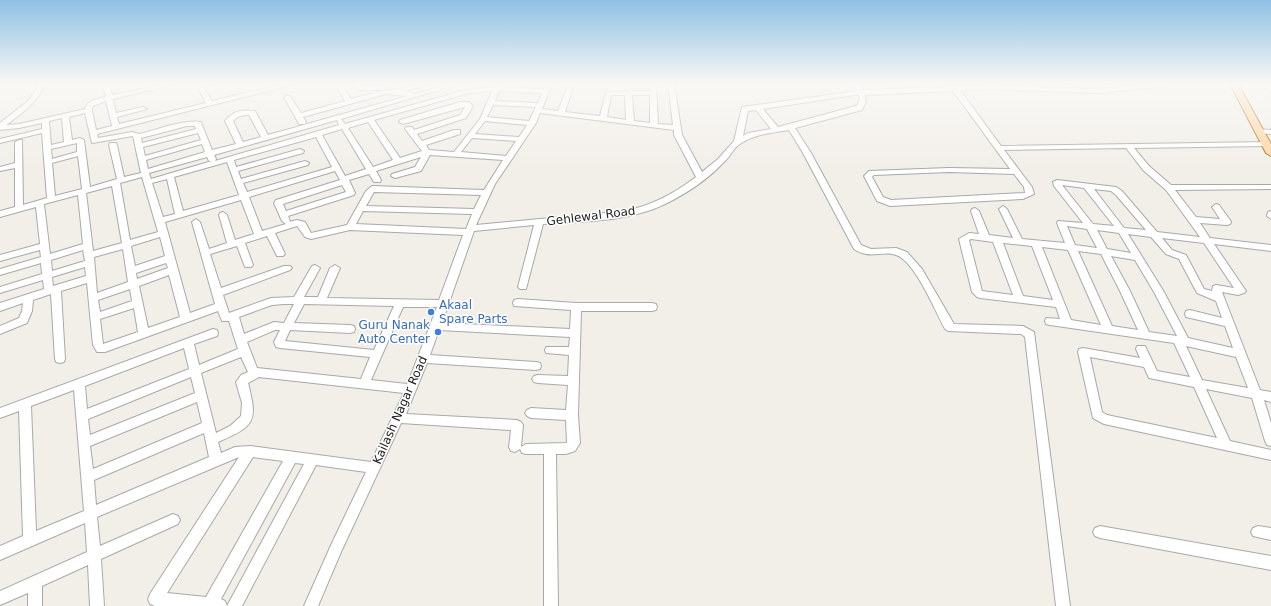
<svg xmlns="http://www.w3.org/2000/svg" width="1271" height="606" font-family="'DejaVu Sans',sans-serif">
  <rect width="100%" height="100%" fill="#f2efe9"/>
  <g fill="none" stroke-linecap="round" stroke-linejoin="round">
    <defs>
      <g id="minor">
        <path d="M40 84H46C37 102 22 114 6 125L19 124 85 109C88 100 97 99 106 97L103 84H109L112 95 165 84H175L113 99 116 113 143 107 147 109 117 117 119 124 206 103 199 90 202 84H212L207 86 205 90 212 101 283 84H293L292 85 97 134 98 138 132 132 139 134C157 130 183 119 201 122L212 150 236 144 225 121C232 111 244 109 255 111L268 135 407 96 386 94 303 117 306 122 305 124H299L284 97 286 96H290L301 113 345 101 335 84H341L351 99 386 90H395L419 84H429L405 91 414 94 450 84H459L341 119 345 124 469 89 494 87 496 84H502L501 87 544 89 546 84H552L542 109 558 111 567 88 572 87 573 88 565 112 600 116 606 92 650 91V84H656L658 124 673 125 668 84H674L682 135 702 172 718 159 734 141 742 107 857 91 854 84H860L864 90 992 85 1100 89 1149 84H1167L1164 86 1100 93 992 89 960 90 1001 146 1269 142V146H1266L1134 148 1149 166 1171 185H1271V189L1175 190 1196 217 1220 219 1212 207 1216 204 1219 205 1230 220 1231 222 1230 224 1227 225 1200 223 1210 238 1271 245V251L1214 244 1246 291 1244 293 1238 295 1222 292 1260 390 1271 392V402L1264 400 1271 423V446L1267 445 1265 441 1252 398 1206 389 1230 441 1271 450V460L1104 424 1093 418 1078 352 1079 349 1083 348 1140 358 1136 349 1137 346H1145L1157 371 1190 377 1174 343 1050 325 1046 324 1045 321 1046 318 1060 319 1056 307 980 298 977 297 972 292 959 239 969 233 979 234 971 211 972 209 975 208 979 211 989 235 1013 238 999 209 1003 206 1007 209 1022 239 1065 243 1057 223 1058 221 1083 223 1054 186 1053 182 1057 180 1116 187 1122 191 1157 232 1200 237 1166 190 1143 170 1126 148 1004 150 1032 187 1034 194 1023 199 890 206 877 201 864 176 869 171 949 168 1010 169 953 91 865 95 866 102 862 110 795 128 811 153 861 245 871 249 896 248 907 252 922 269 954 324 1023 326 1034 332 1070 606H1056L1025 337 1021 334 948 331 945 329C935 311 915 261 896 255 882 250 870 260 854 249L803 153 789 130C772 133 754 134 740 144 733 148 730 157 724 162 708 179 686 194 665 204 628 222 583 221 543 224L526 289H520L518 287 534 225 474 231 442 323 570 329 571 310 514 306 513 303 514 300 518 299 576 303H652L656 304 657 307 656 310 652 311H581L578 415 580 443 575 451 566 454H556L558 606H544V454H526L522 453 520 449 515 452 511 451 509 447 511 430 401 423 341 552 318 606H304L332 543 366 472 316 465 242 606H155L150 604 148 599 150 594 239 457 97 517 100 546 173 514 178 516 180 520 178 524 101 559 104 606H90L88 565 42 586V606H28V593L0 605V591L87 552 85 523 0 560V546L23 536 19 411 0 418V408L213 329 217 330 218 333 217 336 194 344 199 365 238 349 229 321H222L218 311 105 352H97L93 345 87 283 61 291 65 359 64 362 60 363 56 362 55 359 51 294 33 300 32 311 27 323 0 334V326L19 318 22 311 23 303 0 311V303L44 289 43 280 0 293V287L42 274 41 263 0 275V269L41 257 40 250 0 261V255L40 244 36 207 0 217V211L15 207V168L0 171V167L15 163V142L19 140H22L23 205 47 198 42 133 0 143V139L42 129V123L19 128 0 130V123L28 101ZM492 91 480 119 454 152 429 150 426 145 460 134V130H454L422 141 417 134 466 118 473 106 469 102H460L400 120 399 122 403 124 465 107 460 115 414 130 412 127H406L405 129 422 151 400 158 374 120 469 93ZM499 91 542 93 538 103 495 101ZM611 95H625L626 120 607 117ZM632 95H650V123L634 121ZM854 95H859C860 99 859 103 856 106L778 127 763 109ZM106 101 112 126 96 130 92 110 93 106ZM493 105 536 107 529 121 487 117ZM756 110 771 129 748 133 743 136 748 111ZM85 113 92 143 133 136 141 173 124 177 117 145 116 143H110L109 145 117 179 90 187 84 140 80 138 72 140 69 117ZM540 113 674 130V135L696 177C675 193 651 206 625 211L476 225 495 184 536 123ZM245 115H249L261 137 243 142 233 121 238 117ZM62 118 64 142 51 145 49 121ZM337 120 339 125 215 161 216 159 214 155ZM485 121 527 125 519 137 475 134ZM368 122 393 160 373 167 348 128ZM187 126H195L196 129 142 143 141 138ZM342 129 366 169 345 176 322 135ZM198 133 201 140 145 156 143 147ZM316 137 332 167 247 192 243 183 308 165 309 163 305 161 241 179 238 171 303 153 304 151 300 149 236 167 234 160ZM472 138 516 141 506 156 461 152ZM77 143V152L52 159 51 149ZM202 144 205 152 148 169 146 160ZM430 155 503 160 484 190 372 186 366 191 347 225 311 233 305 222 297 220 289 222 290 221 288 216 354 195 355 193 349 180 369 174 374 182H380L381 180 376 171 421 157 415 167 392 174 391 176 395 178 421 171ZM78 156 82 189 55 196 52 163ZM207 157 209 161H212L151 179 149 173ZM227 162 239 195 183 211 174 177ZM335 171 340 180 276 200 274 203 282 221 286 224 262 231 249 197ZM949 172 1014 174 1024 187 1025 193 891 200 883 197 872 177 874 175ZM142 177 158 232 130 240 120 183ZM167 179 175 214 163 217 152 183ZM342 185 346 192 286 211 283 204ZM1062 185 1084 188 1114 226 1093 224ZM112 186 122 243 93 251 86 193ZM1094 189 1111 191 1116 195 1146 230 1124 228ZM374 192 481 195 474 209 366 206ZM78 195 83 244 50 254 44 204ZM241 200 254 234 235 240 227 215 223 212 220 213 219 215 227 243 209 249 200 222 196 219 192 222 215 304 190 313 165 222ZM363 211 472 214 466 229 356 224ZM297 226 305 237 311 239 350 230 463 235 439 300 327 298 340 268 335 265 330 268 318 297H304L320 268 315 265 312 266 294 297 271 298 229 313 223 295 290 270 292 268 290 266H284L221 288 210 254 237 246 245 267H251L253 265 245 243 267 236 277 256H283L285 254 275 233ZM1067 226 1087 229 1097 248 1075 245ZM1097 230 1119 233 1131 253 1107 249ZM1128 234 1151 237 1166 254 1179 259 1197 293 1216 301 1222 318 1190 310 1186 311 1185 314 1186 317 1225 326 1233 348 1188 338 1164 292ZM160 237 165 256 135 266 131 246ZM1162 238 1204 243 1234 288 1216 285 1213 286 1212 291 1204 289 1186 255 1172 250ZM971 239 993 242 1013 295 982 291 969 240ZM1003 243 1032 246 1053 300 1023 296ZM1042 247 1068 250 1101 325 1071 320ZM123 249 128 282 97 293 94 257ZM83 250 85 261 52 271 51 260ZM1078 251 1101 254 1120 291 1138 330 1112 326ZM1111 256 1135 260 1154 292 1177 336 1149 332 1130 291ZM166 263 168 268 137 279 136 273ZM85 267 86 276 53 286 52 277ZM169 275 180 317 148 328 139 286ZM130 289 132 301 100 312 98 300ZM284 304H294L284 323 274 322 244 334 239 317 272 305ZM304 304 394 306 374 350 285 341 290 330 350 333 354 332 355 329 354 326 350 325 294 323ZM403 307H437L411 375 407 384 371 380ZM134 308 138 332 103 344 100 319ZM275 330H280L274 342 276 347 280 348 370 357 361 379 257 368 247 342ZM439 330 570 337 569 347H546L545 350 546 353 569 355 568 376 538 375 534 376 532 379 534 382 538 383 568 385 566 410 531 408 527 410 525 413 527 416 531 418 566 420 567 443 526 444 521 447 523 425 521 422 517 420 406 414 427 363 536 370 540 369 541 366 540 363 536 362 430 355ZM1186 346 1236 357 1248 388 1202 380ZM184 348 189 369 87 409 85 386ZM241 357 248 372 241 375 236 382 242 403 241 416 230 426 216 433 201 373ZM1090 357 1144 367 1149 378 1194 387 1217 438 1107 415 1102 412ZM191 377 195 393 90 435 88 419ZM259 377 404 393 371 462 250 446 235 447 221 453 218 442C255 426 258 422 248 383ZM74 390 84 511 36 531 31 406ZM197 402 202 423 93 469 90 446ZM204 433 209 457 96 505 94 480ZM253 457 283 461 206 597 167 593ZM295 463 304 464 227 606 225 601 221 599Z"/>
        <path d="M352 84H359L362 86H384L387 88 384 90H360Z"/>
        <path d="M1263 84H1269L1271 86V93L1269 92Z"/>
        <path d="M1257 129 1271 130V134L1257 133Z"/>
        <path d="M1271 211V219L1267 216 1268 212Z"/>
        <path d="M1100 526 1271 556V570L1100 538 1095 536 1093 532 1095 528Z"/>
        <path d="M1258 526 1271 528V540L1253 536 1251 532 1253 528Z"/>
      </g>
      <path id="major" d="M1230 84H1238L1271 144V156L1266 153Z"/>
    </defs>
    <use href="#minor" stroke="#a9a9a9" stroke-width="2"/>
    <use href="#major" stroke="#a06b00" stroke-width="2"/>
    <use href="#minor" fill="#fff" fill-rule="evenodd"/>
    <use href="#major" fill="#fcd6a4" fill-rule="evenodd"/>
  </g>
  <linearGradient id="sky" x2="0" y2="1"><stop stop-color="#8fc0e4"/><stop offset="0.5" stop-color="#f9f8f5"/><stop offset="1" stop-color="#f9f8f5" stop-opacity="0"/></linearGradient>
  <rect width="1271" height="168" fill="url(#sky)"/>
  <g fill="#3f7fe0" stroke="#fff" stroke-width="1.5">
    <circle cx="431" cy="312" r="4"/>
    <circle cx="438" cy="332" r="4"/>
  </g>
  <g text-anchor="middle" stroke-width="3" stroke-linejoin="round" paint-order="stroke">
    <g font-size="12" fill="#222" stroke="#fff">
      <text transform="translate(591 216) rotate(-7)" y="4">Gehlewal Road</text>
      <text transform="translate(400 410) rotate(-66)" y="4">Kailash Nagar Road</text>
    </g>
    <g font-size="12" fill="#366cbe" stroke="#fff" text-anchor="start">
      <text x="439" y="309">Akaal<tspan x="439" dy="14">Spare Parts</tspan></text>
      <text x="430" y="329" text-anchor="end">Guru Nanak<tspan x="430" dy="14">Auto Center</tspan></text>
    </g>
  </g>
</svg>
